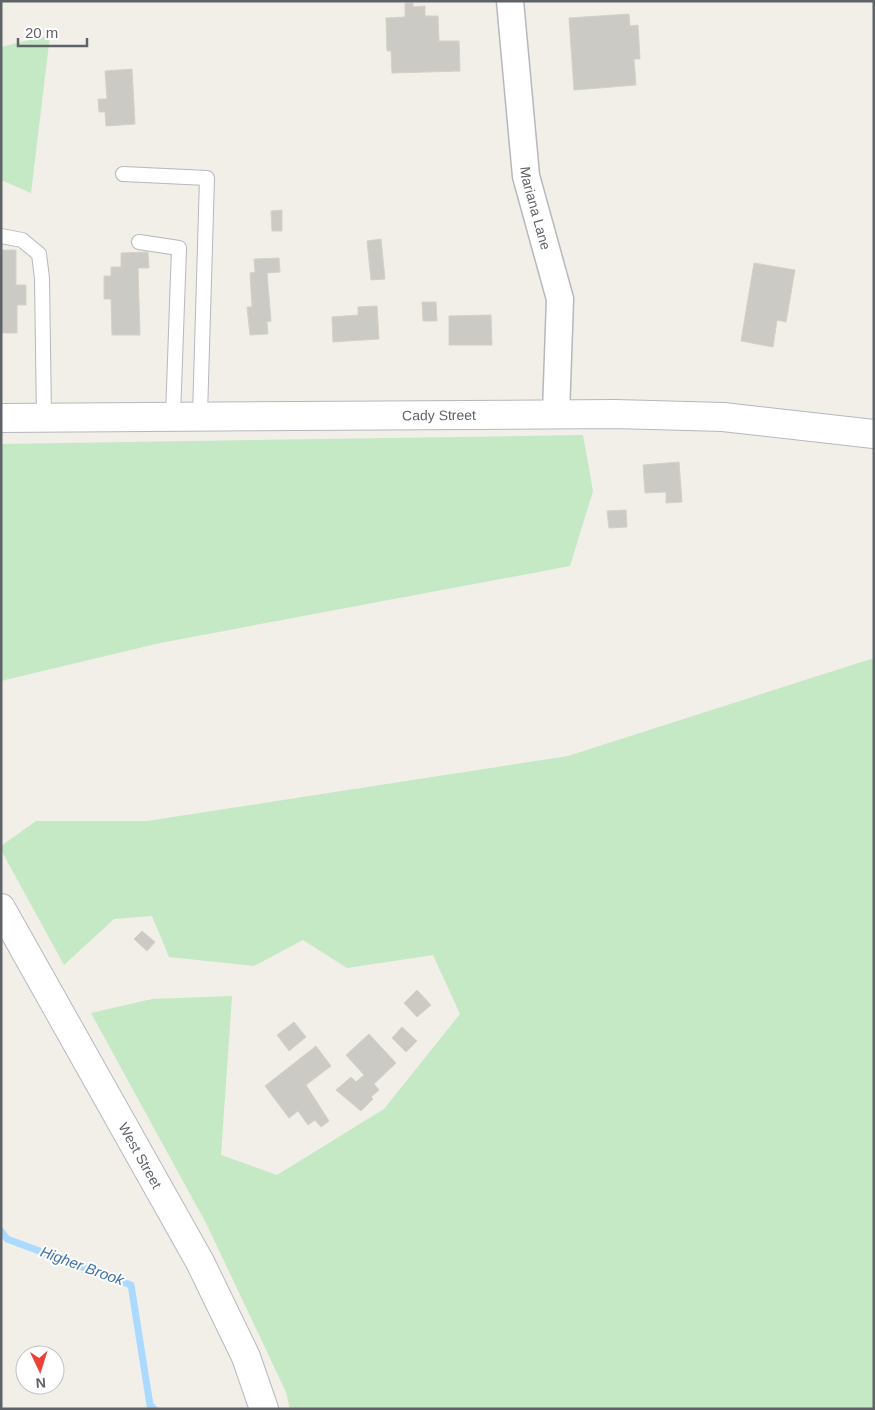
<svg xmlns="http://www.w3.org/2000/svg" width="875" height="1410" font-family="Arial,sans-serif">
  <rect width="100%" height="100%" fill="#f1efe8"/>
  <g fill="#c5e8c5">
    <path d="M50 35 31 193 1 180V47Z"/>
    <path d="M583 435 593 491 570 566 160 643 1 681V444Z"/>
    <path d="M874 658V1409H290L286 1392 207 1225 91 1013 152 999 232 996 221 1155 277 1175 384 1109 460 1014 433 955 347 968 303 940 254 966 169 957 152 916 114 919 64 965 1 850V846L36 821H147L568 756Z"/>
  </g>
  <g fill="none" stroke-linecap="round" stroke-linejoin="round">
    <path stroke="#aadaff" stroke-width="7" d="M1 1231 7 1239 131 1285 150 1405 154 1409"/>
  </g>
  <g fill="#cccac5" stroke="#d6d1c6">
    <path d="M405 3H413V7L425 6V16H438L439 41H459L460 71 392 73 391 51H387L386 18 405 17Z"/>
    <path d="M629 14 630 26 638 25 640 59H634L636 85 574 90 569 18Z"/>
    <path d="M132 69 135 124 106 126 105 112H99L98 99H107L105 71Z"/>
    <path d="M282 210V231H272L271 211Z"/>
    <path d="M381 239 385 279 371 280 367 241Z"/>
    <path d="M1 250H16V285H26V305H17V333H1Z"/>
    <path d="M148 252 149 268H138L140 335H112L111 299H104V276H111V267H121V253Z"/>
    <path d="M279 258 280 272 267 273 271 321 267 322 268 334 250 335 247 307H252L250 273 255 272 254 259Z"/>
    <path d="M754 263 795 270 786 322 777 320 773 347 741 341Z"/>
    <path d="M422 302H436L437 321H423Z"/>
    <path d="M377 306 379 339 333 342 332 317 358 315V307Z"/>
    <path d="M491 315 492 345H449V316Z"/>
    <path d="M679 462 682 502 666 503V492L645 493 643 465Z"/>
    <path d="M626 510 627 527 609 528 607 511Z"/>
    <path d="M142 931 155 942 147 951 134 939Z"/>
    <path d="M417 990 431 1005 417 1017 404 1003Z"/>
    <path d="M294 1022 306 1037 289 1051 277 1035Z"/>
    <path d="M402 1027 417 1041 406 1052 392 1038Z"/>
    <path d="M369 1034 396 1063 374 1084 379 1090 371 1097 373 1099 361 1111 336 1090 351 1077 356 1082 364 1075 346 1055Z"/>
    <path d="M316 1046 331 1066 306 1085 329 1121 321 1127 315 1120 308 1125 298 1111 289 1118 265 1086Z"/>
  </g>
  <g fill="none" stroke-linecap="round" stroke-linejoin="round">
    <defs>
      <g id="service">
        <path d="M123 174 207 178 200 415"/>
        <path d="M1 236 22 240 39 254 42 278 44 418"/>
        <path d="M139 242 179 248 173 416"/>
      </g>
      <g id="minor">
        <path id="s1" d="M510 1 526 176 560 299 556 413"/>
      </g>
      <g id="tertiary">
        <path id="s2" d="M1 418 615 414 723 417 874 434"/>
      </g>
      <g id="secondary">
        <path id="s3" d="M1 908 200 1262 246 1357 264 1409"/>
      </g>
    </defs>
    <use href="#service" stroke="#b5b8bc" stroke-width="16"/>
    <use href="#minor" stroke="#b5b8bc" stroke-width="29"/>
    <use href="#tertiary" stroke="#b5b8bc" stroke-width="30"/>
    <use href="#secondary" stroke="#b6babf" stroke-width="30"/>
    <use href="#service" stroke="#fff" stroke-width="14"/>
    <use href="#minor" stroke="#fff" stroke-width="26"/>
    <use href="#tertiary" stroke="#fff" stroke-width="28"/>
    <use href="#secondary" stroke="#fff" stroke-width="28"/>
  </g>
  <g text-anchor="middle" stroke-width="4" stroke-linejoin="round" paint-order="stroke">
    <g font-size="14" fill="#5f6368" stroke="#fff">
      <text dy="5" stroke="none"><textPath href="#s1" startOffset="209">Mariana Lane</textPath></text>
      <text dy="5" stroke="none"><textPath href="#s2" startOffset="438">Cady Street</textPath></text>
      <text dy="5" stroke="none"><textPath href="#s3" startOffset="284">West Street</textPath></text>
    </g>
    <g font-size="15" font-style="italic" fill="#4174aa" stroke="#fff">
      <text transform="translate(82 1266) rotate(20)" y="5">Higher Brook</text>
    </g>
  </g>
  <rect width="875" height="1410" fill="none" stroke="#5f6368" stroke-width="5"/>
  <g transform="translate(40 1370) rotate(176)"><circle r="24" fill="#ffffff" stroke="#bfc1c3"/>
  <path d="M0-4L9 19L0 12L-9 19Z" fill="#ea4335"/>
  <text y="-8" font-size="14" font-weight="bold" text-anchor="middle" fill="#5f6368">N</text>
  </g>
  <path d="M18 38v8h69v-8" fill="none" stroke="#5f6368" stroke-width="2.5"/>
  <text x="25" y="38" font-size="15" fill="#5f6368" stroke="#ffffff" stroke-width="4" paint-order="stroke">20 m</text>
</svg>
